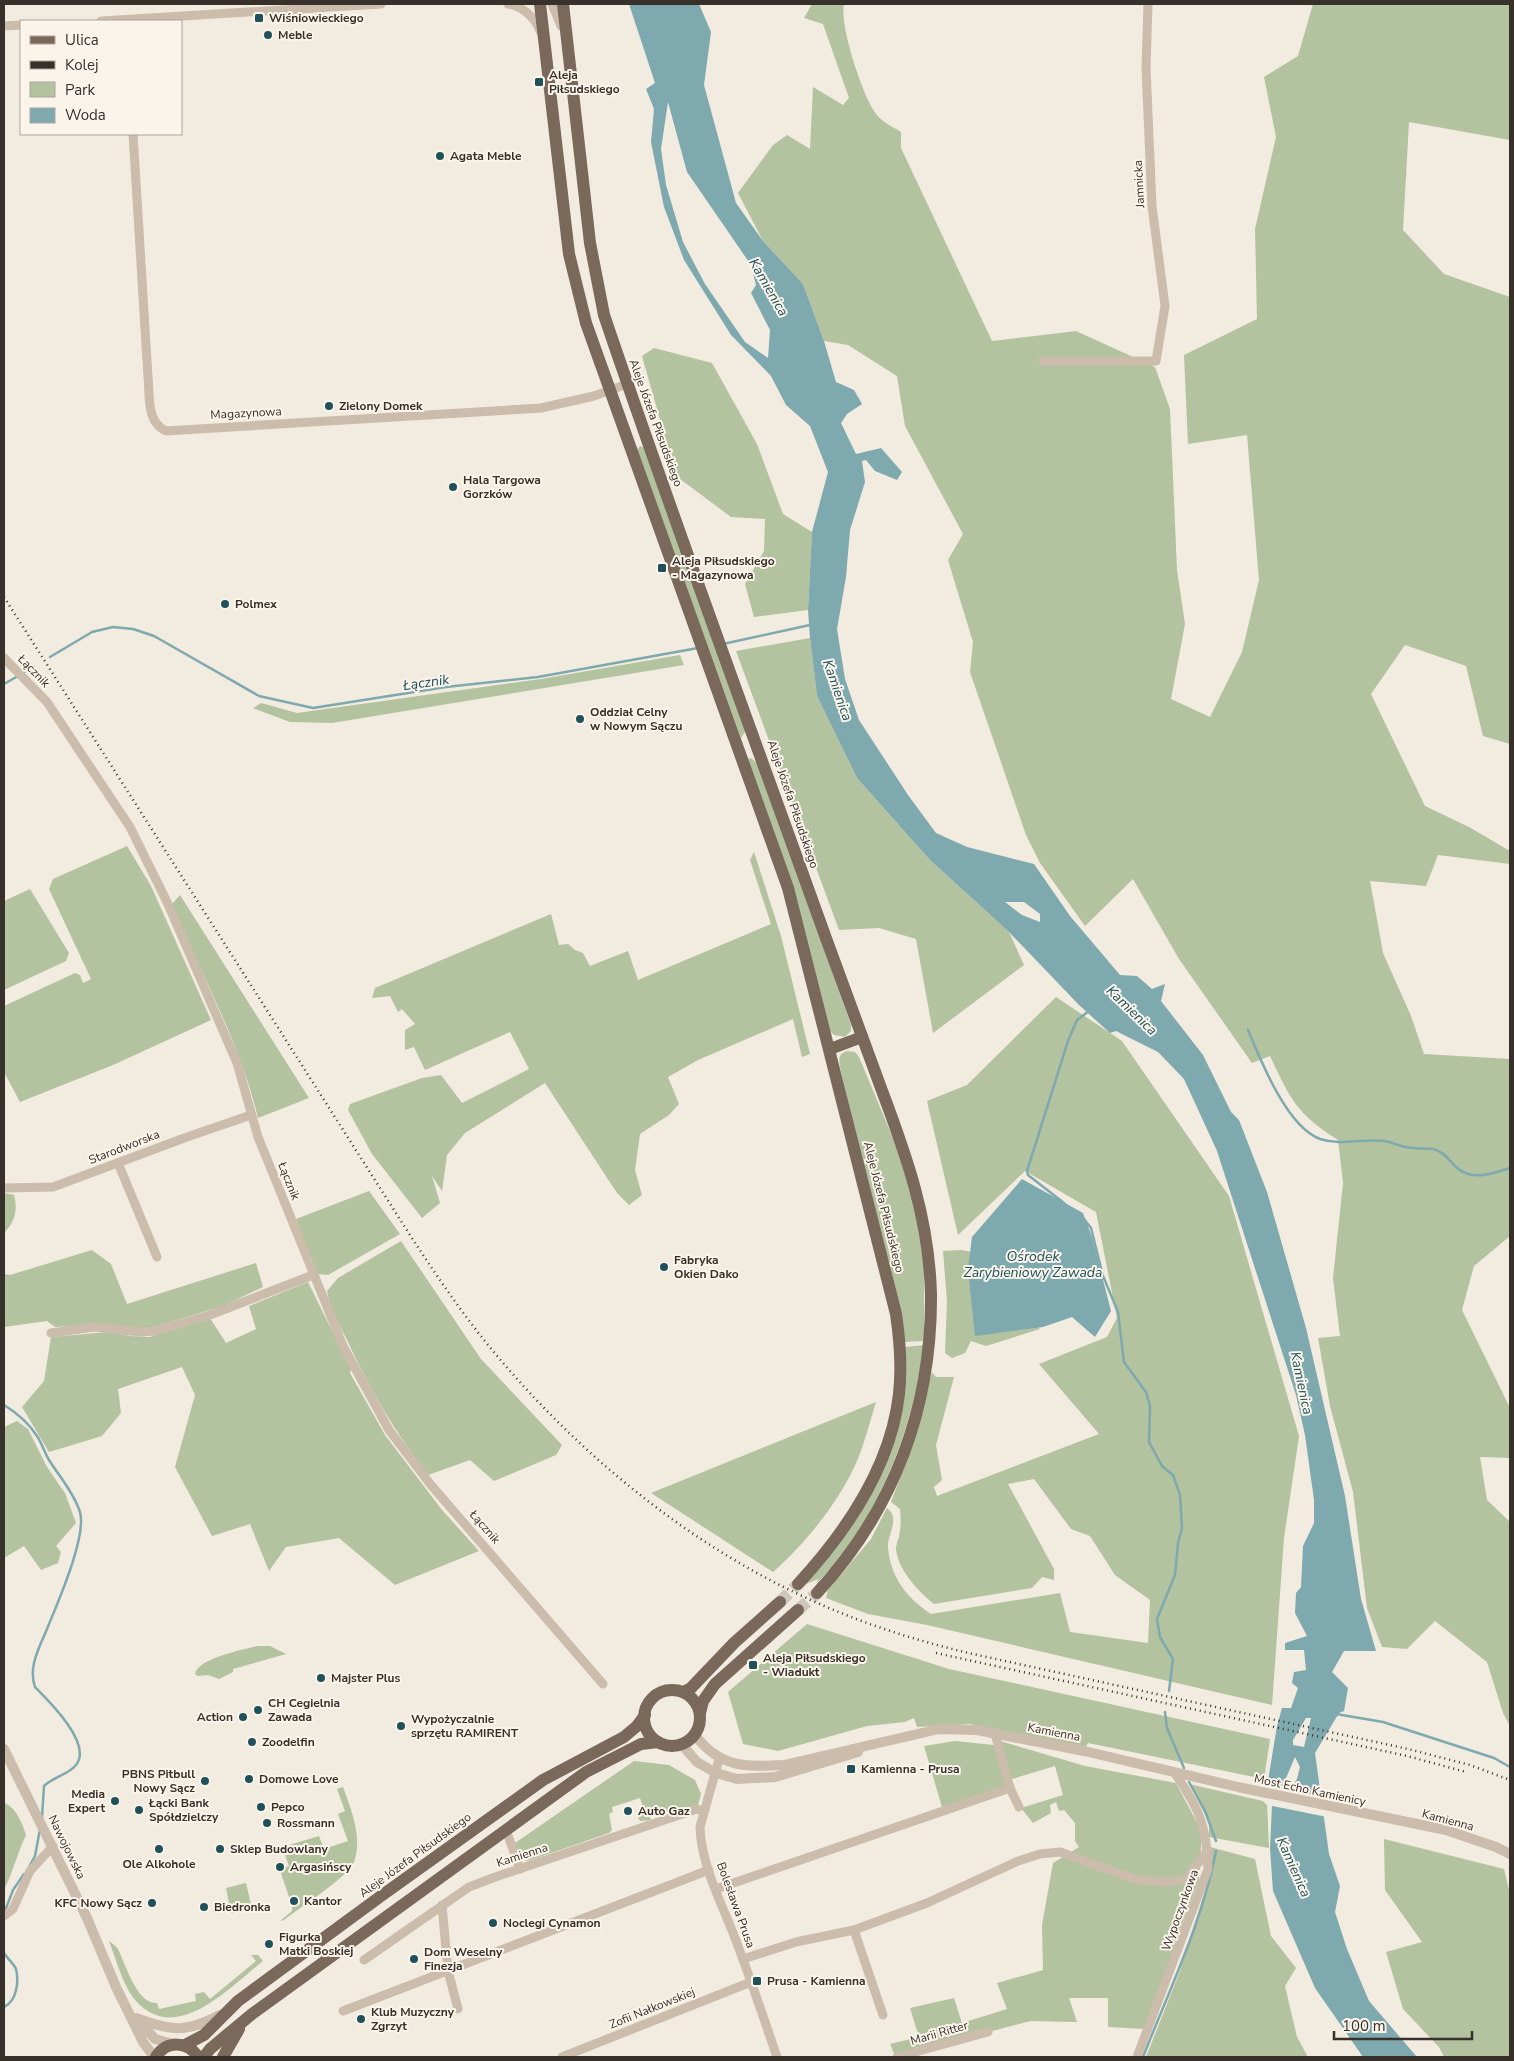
<svg xmlns="http://www.w3.org/2000/svg" width="1514" height="2061" font-family="'Nunito Sans',sans-serif">
  <rect width="100%" height="100%" fill="#f2ebdf"/>
  <g fill="#b3c29f">
    <path d="M812 4H844C839 25 863 97 876 114 882 122 893 127 901 132V148L992 341 1076 331 1155 367 1170 409 1177 570 1185 624 1171 699 1210 717 1242 652 1259 580 1247 435 1188 444 1184 355 1257 319 1255 229 1276 137 1264 77 1298 56 1313 4H1510V140L1409 122 1403 230 1444 274 1510 297V744L1483 736 1466 666 1405 645 1371 694 1425 806 1469 827 1510 851V864L1438 855 1426 886 1370 881 1383 953 1411 1016 1424 1054 1510 1059V1236L1474 1266 1462 1310 1510 1408V1458L1480 1457 1487 1500 1510 1522V1726L1503 1713 1487 1662 1435 1621 1407 1649 1382 1647 1367 1608 1353 1492 1330 1406 1318 1338 1340 1336 1333 1278 1343 1183 1338 1140C1296 1113 1291 1100 1270 1056L1252 1063 1179 959 1133 879 1085 926 1040 863 1026 835 970 672 973 642 948 560 963 534 905 426 897 376 848 345 824 341 803 284 763 241 738 193 773 145 787 135 810 149 813 87 843 105 849 98 823 24 804 18Z"/>
    <path d="M654 348 712 363 757 444 783 514 812 532 808 610 754 617 745 584 764 551 765 519 731 517 676 476 642 356Z"/>
    <path d="M640 446 645 448 744 724 745 732 741 738 637 450Z"/>
    <path d="M810 638 817 696 857 778 930 860 1009 932 1024 965 933 1033 916 939 879 928 839 930 736 651Z"/>
    <path d="M680 655 684 665 332 723 290 722 253 708 261 703 297 713 541 679Z"/>
    <path d="M751 758 758 764 851 1025V1031L845 1037 834 1035 830 1031 748 759Z"/>
    <path d="M127 846 151 886 211 1020 113 1065 20 1102 4 1072V1006L75 973 80 975 83 983 91 979 49 889 53 879Z"/>
    <path d="M754 852 781 936 810 1054 802 1057 793 1019 698 1060 668 1077 679 1104 669 1115 640 1134 635 1170 642 1195 629 1205 617 1193 545 1083 465 1133 447 1155 442 1191 432 1176 440 1203 422 1218 372 1154 348 1110 350 1104 422 1078 441 1075 462 1103 529 1069 510 1032 425 1070 414 1047 405 1050V1030L415 1024 402 1009 398 1012 390 996 372 998 375 988 551 914 559 945 568 944 575 950 583 953 590 966 628 951 638 980 771 924 750 860Z"/>
    <path d="M30 889 69 953 66 961 4 990V901Z"/>
    <path d="M180 895 309 1098 258 1118C240 1042 202 977 172 904Z"/>
    <path d="M1056 997 1122 1041 1229 1196 1299 1436 1284 1538 1272 1705 927 1625 868 1614 826 1598 828 1590 871 1539 887 1508C901 1519 887 1534 888 1548 891 1578 907 1598 931 1614L1060 1593 1070 1632 1148 1643 1150 1600 1115 1575 1090 1536 1071 1529 1034 1479 1008 1484 1054 1569V1580L1042 1577 1032 1588 934 1604C918 1591 898 1570 896 1549 896 1545 898 1540 899 1537 901 1528 901 1518 900 1509L891 1502 911 1449 932 1372 936 1377H954L936 1445 942 1480 934 1487 937 1496 1099 1434 1039 1364 1107 1337 1117 1318 1096 1212 1025 1171 958 1235 927 1101 967 1085Z"/>
    <path d="M847 1051 855 1052 859 1057 900 1155 915 1210 924 1265V1341L905 1342 840 1067C839 1058 838 1054 847 1051Z"/>
    <path d="M369 1191 400 1234 328 1275 317 1274 296 1219Z"/>
    <path d="M4 1193 14 1195C18 1210 15 1222 4 1233Z"/>
    <path d="M401 1241 481 1359 562 1445 556 1455 494 1481 470 1460 428 1475C396 1434 369 1388 347 1340 339 1324 330 1309 327 1291L338 1278Z"/>
    <path d="M92 1250 111 1264 127 1304 256 1263 263 1287 223 1306 150 1328H131L103 1324 55 1327 47 1321 4 1327V1274L10 1275Z"/>
    <path d="M961 1250 979 1253 1022 1311 1040 1329 986 1346 971 1341 965 1353 952 1358 945 1353 947 1301 943 1251Z"/>
    <path d="M308 1282 351 1369 350 1373 385 1435 442 1510 479 1551 395 1585 339 1538 286 1547 269 1571 250 1524 212 1536 175 1467 195 1395 182 1367 118 1389 121 1413 102 1436 49 1452 22 1407 44 1381 51 1337 108 1332 130 1336 150 1337 210 1318 226 1343 256 1329 249 1306Z"/>
    <path d="M924 1345C914 1417 891 1483 851 1544 841 1558 828 1571 816 1584L818 1579 804 1585 882 1469 905 1347Z"/>
    <path d="M876 1402C870 1421 865 1442 857 1461 839 1502 806 1543 773 1572L651 1493Z"/>
    <path d="M17 1421 28 1429 47 1467 65 1493 76 1523 56 1546 61 1552 58 1563 41 1570 24 1546 4 1558V1427Z"/>
    <path d="M807 1624 949 1669 1270 1739 1264 1779 1088 1743 1086 1747 970 1724 917 1727 914 1718 905 1722 867 1726 778 1751 743 1744 728 1692Z"/>
    <path d="M257 1646H270L286 1654 233 1669V1672L219 1679 208 1675 198 1676 195 1674C198 1658 243 1650 257 1646Z"/>
    <path d="M955 1741 994 1745 1006 1787 942 1807 924 1746Z"/>
    <path d="M1000 1741 1085 1766 1176 1783 1202 1832 1199 1880 1175 1943 1160 1996 1146 2029 1108 2027V1998H1069L1077 2022 1031 2021 895 2056 890 2044 919 2037 910 2008 954 1998 962 2023 1007 2009 997 1983 1043 1970 1042 1925 1053 1863 1079 1847 1075 1841V1823L1064 1810 1059 1811 1056 1802 1050 1805 1051 1813 1033 1823 1021 1808 1063 1795 1055 1766 1009 1780Z"/>
    <path d="M634 1761 669 1765 695 1780 701 1794 698 1805 650 1817 651 1820 640 1821 638 1817 645 1814 640 1798 612 1807 613 1812 609 1814 612 1830 609 1833 528 1861 521 1859 515 1843Z"/>
    <path d="M1189 1784 1267 1802 1269 1848 1209 1837V1822Z"/>
    <path d="M343 1787C351 1809 363 1838 354 1862 348 1877 299 1908 284 1920L280 1921 292 1911V1907L300 1904 297 1895 289 1897 280 1870 289 1866 285 1855 289 1854 286 1846 319 1836 324 1849 348 1841 338 1814 345 1811 337 1789Z"/>
    <path d="M5 1803C17 1809 22 1823 26 1835 17 1854 13 1872 4 1890Z"/>
    <path d="M1384 1839 1504 1869 1510 1894V2057H1444L1439 2047 1403 2009 1386 1952 1422 1942 1385 1890Z"/>
    <path d="M1210 1847 1255 1859 1271 1936 1296 1968 1285 1986 1297 2037 1308 2057H1146L1180 1971 1211 1871Z"/>
    <path d="M246 1883 252 1908 231 1913 226 1888Z"/>
    <path d="M109 1941C112 1943 116 1946 118 1949 125 1963 137 2005 157 2003L159 2009 196 2001 195 1994 204 1992 210 1999 256 1961 251 1955H258L263 1961C230 1987 176 2046 136 2001 123 1986 116 1959 109 1941Z"/>
  </g>
  <g fill="#7ea9af" fill-rule="evenodd">
    <path d="M629 4H699L711 32 704 85 736 203 763 241 803 284 824 341 836 382 854 390 862 404 847 414 841 423 856 454 881 448 902 472 897 480 875 471 866 460 862 461 865 482 850 530 846 577 837 629 845 679 859 720 908 795 936 833 967 847 1034 864 1070 916 1120 975 1137 976 1152 989 1165 984 1161 1001 1203 1055 1231 1112 1239 1120 1267 1192 1306 1328 1345 1496 1361 1599 1376 1651H1344L1332 1672 1348 1688 1344 1711 1339 1713 1315 1753 1329 1854 1340 1886 1335 1912 1347 1949 1369 2001 1417 2057H1363L1315 1988 1273 1891 1270 1849 1272 1805 1265 1799 1277 1726 1282 1708H1291L1298 1688 1292 1683 1294 1672 1306 1670 1304 1650H1285V1643L1307 1636 1295 1613 1296 1593 1301 1587 1303 1546 1314 1523V1500L1305 1435 1296 1395 1217 1151 1184 1079 1158 1052 1116 1031 1110 1033 1079 1005 1009 932 930 860 857 778 817 696 810 638 808 610 812 532 828 472 810 426 786 405 771 376 731 335 684 260 664 207 651 142 654 109 646 89 655 83ZM668 102 687 172 751 265 756 285 751 293 770 330 768 358 745 342 705 284 683 242 666 185 661 149ZM1005 902H1024L1040 914V922L1022 915ZM1306 1718H1311L1304 1747 1293 1745V1740ZM1295 1757 1300 1767 1297 1779 1291 1789 1287 1788 1286 1778Z"/>
    <path d="M1022 1179 1083 1213 1092 1237 1111 1311 1095 1337 1072 1317 1043 1327 975 1336 968 1269 972 1237Z"/>
  </g>
  <path fill="#f2ebdf" d="M1265 1785 1324 1797 1327 1817 1267 1805 1262 1800Z"/>
  <g fill="none" stroke-linecap="round" stroke-linejoin="round">
    <g stroke="#7ea9af" stroke-width="2.5">
      <path d="M723 644 810 625"/>
      <path d="M50 657 92 632 113 627 133 629 154 636 259 696 313 708 446 687 538 677 698 648"/>
      <path d="M22 673 34 667"/>
      <path d="M4 684 18 676"/>
      <path d="M1248 1030C1261 1061 1287 1127 1320 1139 1342 1146 1363 1138 1384 1141 1392 1142 1399 1146 1406 1147 1415 1149 1424 1148 1433 1149 1443 1151 1449 1160 1456 1167 1471 1182 1494 1173 1510 1168"/>
      <path d="M1064 1203 1028 1175 1027 1171 1068 1041 1077 1020 1089 1011"/>
      <path d="M1084 1219 1091 1228 1103 1276 1118 1312 1124 1362 1146 1392 1150 1406 1149 1442 1162 1466 1173 1475 1180 1495 1182 1528 1178 1543 1175 1575 1157 1619 1160 1637 1173 1659 1169 1691"/>
      <path d="M4 1405C17 1413 28 1422 37 1436 42 1443 44 1452 49 1460 59 1476 74 1493 80 1512 87 1537 57 1604 47 1629 39 1648 28 1667 35 1687 49 1701 93 1744 76 1765 68 1775 53 1777 44 1786L42 1817"/>
      <path d="M1165 1712 1167 1728 1184 1768"/>
      <path d="M1336 1714 1383 1722 1494 1758 1510 1767"/>
      <path d="M1189 1782 1205 1811 1216 1841"/>
      <path d="M29 1867 35 1856 40 1829"/>
      <path d="M5 1911 13 1890 24 1874"/>
      <path d="M4 1953C7 1958 14 1964 16 1969 19 1981 17 2001 4 2007"/>
      <path d="M1143 2057C1169 1991 1203 1920 1216 1851"/>
    </g>
    <g stroke="#cdc6bb" stroke-width="12" stroke-dasharray="12 6" stroke-linecap="butt">
      <path d="M780 1602 798 1584"/>
      <path d="M798 1610 817 1593"/>
    </g>
    <g stroke="#cbbcab" stroke-width="9">
      <path d="M508 4C522 6 535 17 540 31"/>
      <path d="M552 4 561 26"/>
      <path d="M101 21 381 4"/>
      <path d="M4 26 21 25"/>
      <path d="M133 134 148 377C150 396 146 422 166 431L541 408 594 396 627 384"/>
      <path d="M1043 361H1156L1165 306 1152 206 1146 68 1148 4"/>
      <path d="M4 658 47 702 130 827 167 902 237 1063 258 1137 343 1346 389 1430 431 1485 603 1684"/>
      <path d="M118 1163 157 1257"/>
      <path d="M4 1188 53 1187 187 1137 251 1115"/>
      <path d="M51 1333 94 1327 140 1332 155 1331 210 1315 313 1275"/>
      <path d="M995 1734 1010 1788 1019 1807"/>
      <path d="M719 1759 700 1827C701 1863 720 1900 733 1933 749 1974 763 2016 777 2057"/>
      <path d="M506 1830 520 1869"/>
      <path d="M716 1889 1010 1788"/>
      <path d="M442 1905 448 1971 458 2009"/>
      <path d="M4 1916 13 1909 30 1871 53 1846"/>
      <path d="M743 1959 796 1942 854 1930"/>
      <path d="M364 1960 469 1887 498 1876 697 1809 704 1811"/>
      <path d="M343 2011 709 1870"/>
      <path d="M883 2015 854 1930 927 1903 1018 1861 1040 1854 1060 1852 1138 1880 1171 1882 1186 1879 1208 1850"/>
      <path d="M562 2057 751 1982"/>
      <path d="M897 2057 988 2032"/>
      <path d="M1137 2057 1208 1869C1207 1826 1199 1808 1174 1772"/>
    </g>
    <g stroke="#cbbcab" stroke-width="10">
      <path d="M695 1735C720 1768 745 1767 784 1765L939 1729 977 1730 1084 1751 1238 1787 1446 1830 1496 1847 1510 1854"/>
      <path d="M682 1745 697 1762 716 1773 737 1779 775 1777 858 1752"/>
      <path d="M4 1749 87 1918 116 1987 143 2042 154 2057"/>
      <path d="M136 2018C171 2031 186 2033 220 2015"/>
      <path d="M137 2019 155 2039 173 2044"/>
    </g>
    <g stroke="#7a685b" stroke-width="12">
      <path d="M540 4 569 254 586 323 788 888 896 1314C900 1341 902 1367 899 1394 891 1466 846 1532 798 1584"/>
      <path d="M563 4 590 243 604 315C675 525 752 732 827 941 845 990 863 1039 881 1088 907 1157 929 1219 931 1294 932 1407 894 1510 817 1593"/>
      <path d="M830 1049 862 1037"/>
      <circle cx="672" cy="1718" r="28"/>
      <path d="M683 1692 691 1688 734 1643 780 1602"/>
      <path d="M700 1713 703 1701 715 1684 798 1610"/>
      <path d="M185 2045 204 2035 238 2001 381 1896 543 1780 624 1737 637 1726 645 1715"/>
      <path d="M156 2057C166 2040 188 2041 198 2057"/>
      <path d="M204 2057 210 2049 252 2014 586 1772 641 1744 658 1742"/>
      <path d="M223 2057 239 2029"/>
    </g>
    <g stroke="#38302a" stroke-width="2.5" stroke-dasharray="1 4" stroke-linecap="butt">
      <path d="M4 597 408 1232C436 1275 465 1318 498 1357 580 1454 684 1540 798 1594 854 1621 913 1640 973 1654L1408 1749 1470 1765 1510 1780"/>
      <path d="M936 1653 1407 1756 1466 1772"/>
    </g>
  </g>
  <g fill="#20515a" stroke="#faf4eb" stroke-width="2">
    <rect x="254" y="13" width="10" height="10" rx="2.5"/>
    <circle cx="268" cy="35" r="5"/>
    <rect x="534" y="77" width="10" height="10" rx="2.5"/>
    <circle cx="440" cy="156" r="5"/>
    <circle cx="329" cy="406" r="5"/>
    <circle cx="453" cy="487" r="5"/>
    <rect x="657" y="563" width="10" height="10" rx="2.5"/>
    <circle cx="225" cy="604" r="5"/>
    <circle cx="580" cy="719" r="5"/>
    <circle cx="664" cy="1267" r="5"/>
    <rect x="748" y="1660" width="10" height="10" rx="2.5"/>
    <circle cx="321" cy="1678" r="5"/>
    <circle cx="258" cy="1710" r="5"/>
    <circle cx="243" cy="1717" r="5"/>
    <circle cx="401" cy="1726" r="5"/>
    <circle cx="252" cy="1742" r="5"/>
    <rect x="846" y="1764" width="10" height="10" rx="2.5"/>
    <circle cx="249" cy="1779" r="5"/>
    <circle cx="205" cy="1781" r="5"/>
    <circle cx="115" cy="1801" r="5"/>
    <circle cx="261" cy="1807" r="5"/>
    <circle cx="139" cy="1810" r="5"/>
    <circle cx="628" cy="1811" r="5"/>
    <circle cx="267" cy="1823" r="5"/>
    <circle cx="159" cy="1849" r="5"/>
    <circle cx="220" cy="1849" r="5"/>
    <circle cx="280" cy="1867" r="5"/>
    <circle cx="294" cy="1901" r="5"/>
    <circle cx="152" cy="1903" r="5"/>
    <circle cx="204" cy="1907" r="5"/>
    <circle cx="493" cy="1923" r="5"/>
    <circle cx="269" cy="1944" r="5"/>
    <circle cx="414" cy="1959" r="5"/>
    <rect x="752" y="1976" width="10" height="10" rx="2.5"/>
    <circle cx="361" cy="2019" r="5"/>
  </g>
  <g text-anchor="middle" stroke-width="4" stroke-linejoin="round" paint-order="stroke">
    <g font-size="12" font-weight="bold" fill="#38302a" stroke="#faf4eb" text-anchor="start">
      <text x="269" y="22">Wiśniowieckiego</text>
      <text x="278" y="39">Meble</text>
      <text x="549" y="79">Aleja<tspan x="549" dy="14">Piłsudskiego</tspan></text>
      <text x="450" y="160">Agata Meble</text>
      <text x="339" y="410">Zielony Domek</text>
      <text x="463" y="484">Hala Targowa<tspan x="463" dy="14">Gorzków</tspan></text>
      <text x="672" y="565">Aleja Piłsudskiego<tspan x="672" dy="14">- Magazynowa</tspan></text>
      <text x="235" y="608">Polmex</text>
      <text x="590" y="716">Oddział Celny<tspan x="590" dy="14">w Nowym Sączu</tspan></text>
      <text x="674" y="1264">Fabryka<tspan x="674" dy="14">Okien Dako</tspan></text>
      <text x="763" y="1662">Aleja Piłsudskiego<tspan x="763" dy="14">- Wiadukt</tspan></text>
      <text x="331" y="1682">Majster Plus</text>
      <text x="268" y="1707">CH Cegielnia<tspan x="268" dy="14">Zawada</tspan></text>
      <text x="233" y="1721" text-anchor="end">Action</text>
      <text x="411" y="1723">Wypożyczalnie<tspan x="411" dy="14">sprzętu RAMIRENT</tspan></text>
      <text x="262" y="1746">Zoodelfin</text>
      <text x="861" y="1773">Kamienna - Prusa</text>
      <text x="195" y="1778" text-anchor="end">PBNS Pitbull<tspan x="195" dy="14">Nowy Sącz</tspan></text>
      <text x="259" y="1783">Domowe Love</text>
      <text x="105" y="1798" text-anchor="end">Media<tspan x="105" dy="14">Expert</tspan></text>
      <text x="149" y="1807">Łącki Bank<tspan x="149" dy="14">Spółdzielczy</tspan></text>
      <text x="271" y="1811">Pepco</text>
      <text x="638" y="1815">Auto Gaz</text>
      <text x="277" y="1827">Rossmann</text>
      <text x="230" y="1853">Sklep Budowlany</text>
      <text x="159" y="1868" text-anchor="middle">Ole Alkohole</text>
      <text x="290" y="1871">Argasińscy</text>
      <text x="304" y="1905">Kantor</text>
      <text x="142" y="1907" text-anchor="end">KFC Nowy Sącz</text>
      <text x="214" y="1911">Biedronka</text>
      <text x="503" y="1927">Noclegi Cynamon</text>
      <text x="279" y="1941">Figurka<tspan x="279" dy="14">Matki Boskiej</tspan></text>
      <text x="424" y="1956">Dom Weselny<tspan x="424" dy="14">Finezja</tspan></text>
      <text x="767" y="1985">Prusa - Kamienna</text>
      <text x="371" y="2016">Klub Muzyczny<tspan x="371" dy="14">Zgrzyt</tspan></text>
    </g>
    <g font-size="12" fill="#38302a" stroke="#faf4eb">
      <text transform="translate(1139 184) rotate(-93)" y="4">Jamnicka</text>
      <text transform="translate(246 413) rotate(-3)" y="4">Magazynowa</text>
      <text transform="translate(656 423) rotate(70)" y="4">Aleje Józefa Piłsudskiego</text>
      <text transform="translate(34 671) rotate(46)" y="4">Łącznik</text>
      <text transform="translate(793 804) rotate(71)" y="4">Aleje Józefa Piłsudskiego</text>
      <text transform="translate(124 1147) rotate(-21)" y="4">Starodworska</text>
      <text transform="translate(289 1181) rotate(68)" y="4">Łącznik</text>
      <text transform="translate(884 1207) rotate(76)" y="4">Aleje Józefa Piłsudskiego</text>
      <text transform="translate(485 1527) rotate(49)" y="4">Łącznik</text>
      <text transform="translate(1054 1732) rotate(11)" y="4">Kamienna</text>
      <text transform="translate(1310 1790) rotate(12)" y="4">Most Echo Kamienicy</text>
      <text transform="translate(1448 1820) rotate(15)" y="4">Kamienna</text>
      <text transform="translate(67 1847) rotate(64)" y="4">Nawojowska</text>
      <text transform="translate(415 1855) rotate(-36)" y="4">Aleje Józefa Piłsudskiego</text>
      <text transform="translate(522 1855) rotate(-18)" y="4">Kamienna</text>
      <text transform="translate(736 1905) rotate(70)" y="4">Bolesława Prusa</text>
      <text transform="translate(1180 1910) rotate(-70)" y="4">Wypoczynkowa</text>
      <text transform="translate(652 2008) rotate(-22)" y="4">Zofii Nałkowskiej</text>
      <text transform="translate(939 2033) rotate(-16)" y="4">Marii Ritter</text>
    </g>
    <g font-size="14" font-style="italic" fill="#20515a" stroke="#faf4eb">
      <text transform="translate(769 287) rotate(60)" y="5">Kamienica</text>
      <text transform="translate(426 682) rotate(-8)" y="5">Łącznik</text>
      <text transform="translate(838 690) rotate(71)" y="5">Kamienica</text>
      <text transform="translate(1132 1010) rotate(44)" y="5">Kamienica</text>
      <text x="1033" y="1261">Ośrodek<tspan x="1033" dy="16">Zarybieniowy Zawada</tspan></text>
      <text transform="translate(1302 1383) rotate(78)" y="5">Kamienica</text>
      <text transform="translate(1294 1867) rotate(66)" y="5">Kamienica</text>
    </g>
  </g>
  <rect width="1514" height="2061" fill="none" stroke="#38302a" stroke-width="10"/>
  <rect x="20" y="20" width="162" height="115" fill="#faf4eb" stroke="#aca69e"/>
  <rect x="30" y="36" width="25" height="8" fill="#7a685b" stroke="#aca69e"/>
  <text x="65" y="45" font-size="15" fill="#38302a">Ulica</text>
  <rect x="30" y="61" width="25" height="8" fill="#38302a" stroke="#aca69e"/>
  <text x="65" y="70" font-size="15" fill="#38302a">Kolej</text>
  <rect x="30" y="82" width="25" height="15" fill="#b3c29f" stroke="#aca69e"/>
  <text x="65" y="95" font-size="15" fill="#38302a">Park</text>
  <rect x="30" y="108" width="25" height="15" fill="#7ea9af" stroke="#aca69e"/>
  <text x="65" y="120" font-size="15" fill="#38302a">Woda</text>
  <path d="M1334 2031v8h138v-8" fill="none" stroke="#38302a" stroke-width="2.5"/>
  <text x="1342" y="2031" font-size="15" fill="#38302a" stroke="#faf4eb" stroke-width="4" paint-order="stroke">100 m</text>
</svg>
